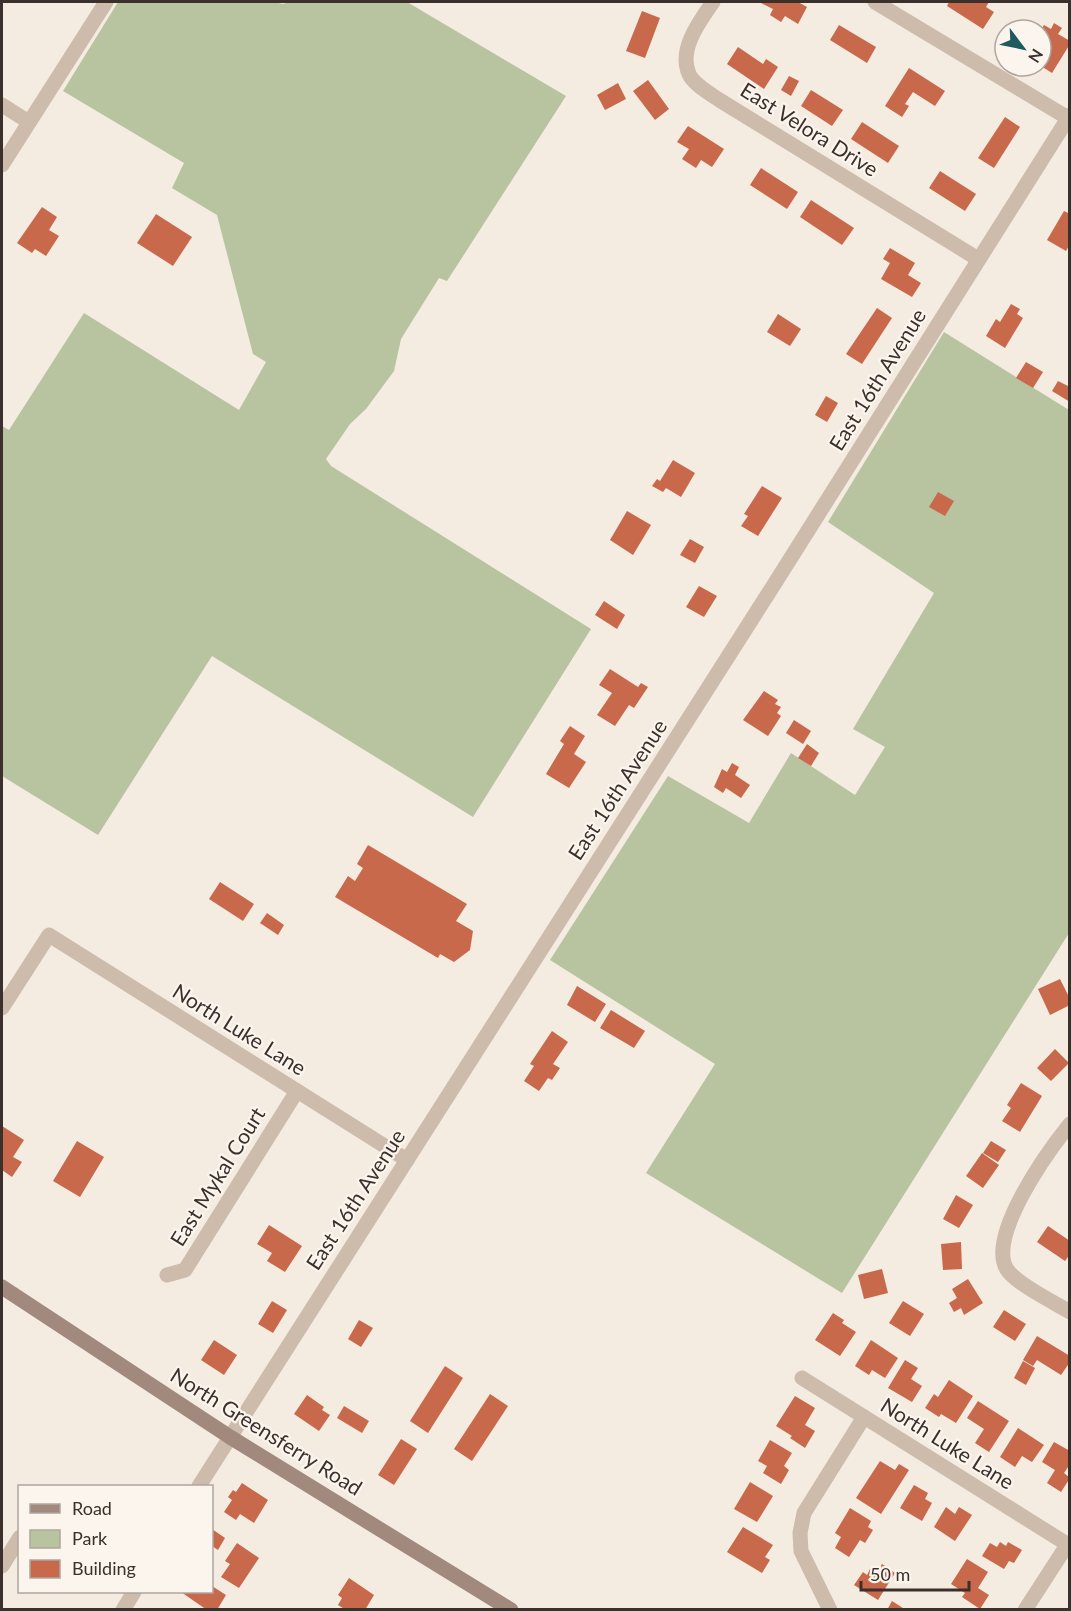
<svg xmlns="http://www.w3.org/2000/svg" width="1071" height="1611" font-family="Lato,sans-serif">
  <rect width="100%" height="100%" fill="#f4ebe1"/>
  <g fill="#b8c4a0">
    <path d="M118 2H272L284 4 287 2H407L566 96 447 281 439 278 401 339 394 371 366 409 350 424 326 459 331 466 591 629 473 817 212 656 98 835 2 776V426L9 430 84 313 239 410 266 362 253 354 217 215 172 188 184 163 63 91Z"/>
    <path d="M944 332 1069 410V933L842 1293 646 1173 715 1064 550 960 668 776 749 823 791 753 855 795 885 747 853 729 934 593 828 522Z"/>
  </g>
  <g fill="#c8694b">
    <path d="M759 2H798L807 7 798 24 785 16 781 22 770 15 773 9Z"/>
    <path d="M949 2H989L986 7 994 12 983 29 947 6Z"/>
    <path d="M642 11 660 18 645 58 626 51Z"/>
    <path d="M1054 23 1062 28 1058 34 1070 41V44L1052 73 1041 66V54L1044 49 1041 48V30L1044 25 1051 29Z"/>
    <path d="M839 25 876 47 867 63 830 40Z"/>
    <path d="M738 47 763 64 766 59 778 67 764 89 727 64Z"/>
    <path d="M909 68 945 91 935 106 913 92 905 104 909 106 902 117 885 106Z"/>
    <path d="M789 76 799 81 791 96 781 90Z"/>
    <path d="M648 80 669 109 655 120 633 91Z"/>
    <path d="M618 83 626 99 605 110 597 95Z"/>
    <path d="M811 90 843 110 832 126 801 106Z"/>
    <path d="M1005 117 1020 127 994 168 978 158Z"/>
    <path d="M862 122 899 146 888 163 851 139Z"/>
    <path d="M688 126 724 149 712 167 701 160 696 168 682 159 689 149 677 142Z"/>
    <path d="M761 168 798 192 787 209 750 185Z"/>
    <path d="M940 171 976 194 965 211 929 188Z"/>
    <path d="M811 200 854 228 842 245 800 217Z"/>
    <path d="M42 207 57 217 49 230 59 236 46 256 35 249 32 253 17 243Z"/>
    <path d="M1064 211 1070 214V244L1066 251 1047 240Z"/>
    <path d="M156 214 192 237 173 266 137 243Z"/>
    <path d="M890 248 915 263 908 275 921 283 912 297 881 279 890 263 883 259Z"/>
    <path d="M1011 304 1020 309 1017 314 1023 318 1005 348 986 336 996 319 1000 322Z"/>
    <path d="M877 308 892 318 862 364 846 354Z"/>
    <path d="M778 314 801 329 790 346 767 332Z"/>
    <path d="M1026 362 1043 372 1033 388 1016 378Z"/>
    <path d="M1058 381 1070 387V402L1052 391Z"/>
    <path d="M826 396 838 403 827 422 815 415Z"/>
    <path d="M673 460 695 473 681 497 666 488 663 492 652 486 657 479 660 481Z"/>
    <path d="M762 486 782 498 758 536 741 526 748 516 744 514Z"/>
    <path d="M938 492 954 501 945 516 929 507Z"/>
    <path d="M627 511 651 525 633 555 610 540Z"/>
    <path d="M690 539 704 547 695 563 680 555Z"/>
    <path d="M699 586 717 596 704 617 686 607Z"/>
    <path d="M604 601 625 615 617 629 595 615Z"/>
    <path d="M610 669 638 687 641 683 648 687 634 708 629 705 615 726 597 715 612 693 599 685Z"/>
    <path d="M764 691 778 700 775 704 781 707 777 713 781 716 768 736 743 720Z"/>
    <path d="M794 720 811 731 803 744 786 733Z"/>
    <path d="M570 726 585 736 574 754 586 762 569 788 546 774 564 744 560 741Z"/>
    <path d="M807 744 819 753 811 766 798 758Z"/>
    <path d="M732 763 739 767 735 775 750 785 741 798 726 788 723 793 714 787 722 769 727 772Z"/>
    <path d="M368 845 467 904 456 921 473 931 470 950 454 962 440 954 438 958 335 897 348 876 355 881 363 868 357 864Z"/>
    <path d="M220 882 254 904 243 921 209 899Z"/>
    <path d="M267 913 284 925 278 935 260 923Z"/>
    <path d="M1060 979 1070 999V1005L1050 1015 1038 989Z"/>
    <path d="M577 986 606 1004 595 1022 567 1005Z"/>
    <path d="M611 1010 645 1031 634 1048 600 1028Z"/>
    <path d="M552 1031 568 1042 553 1064 560 1068 552 1080 548 1078 539 1091 524 1081 534 1066 530 1064Z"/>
    <path d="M1055 1049 1069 1063 1051 1081 1037 1068Z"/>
    <path d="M1021 1083 1042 1096 1020 1132 1002 1121 1011 1108 1007 1105Z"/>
    <path d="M2 1126 24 1140 13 1157 22 1162 12 1177 2 1170Z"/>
    <path d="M77 1141 104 1157 80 1197 53 1181Z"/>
    <path d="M991 1141 1006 1150 998 1162 983 1153Z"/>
    <path d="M982 1153 999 1165 983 1188 966 1176Z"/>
    <path d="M956 1195 973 1205 959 1228 943 1219Z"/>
    <path d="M269 1225 302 1246 285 1272 267 1261 272 1253 257 1244Z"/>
    <path d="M1048 1226 1070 1241V1254L1065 1261 1037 1242Z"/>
    <path d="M961 1242 962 1269 943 1270 941 1244Z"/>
    <path d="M882 1269 888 1293 864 1299 858 1275Z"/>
    <path d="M968 1279 983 1303 964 1315 961 1308 954 1312 949 1303 957 1298 952 1289Z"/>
    <path d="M272 1301 287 1310 273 1333 258 1324Z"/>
    <path d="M903 1301 924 1314 910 1336 889 1323Z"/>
    <path d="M1004 1310 1026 1324 1015 1341 993 1327Z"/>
    <path d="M833 1313 844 1320 842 1323 856 1332 840 1356 815 1340Z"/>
    <path d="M359 1320 373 1328 361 1347 348 1339Z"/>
    <path d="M1037 1336 1070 1356V1362L1061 1375 1037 1360 1033 1366 1023 1360Z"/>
    <path d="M214 1340 237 1355 224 1375 201 1360Z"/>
    <path d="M871 1340 898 1358 885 1378 872 1370 869 1375 855 1366Z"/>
    <path d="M905 1360 918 1368 911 1379 922 1386 912 1402 888 1388Z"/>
    <path d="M1023 1361 1035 1368 1026 1385 1014 1378Z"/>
    <path d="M445 1366 463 1378 428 1433 410 1421Z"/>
    <path d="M949 1380 973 1396 956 1423 941 1414 939 1417 925 1408 934 1394 938 1397Z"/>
    <path d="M490 1394 508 1406 472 1461 454 1449Z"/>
    <path d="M307 1395 324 1407 322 1410 330 1415 319 1431 294 1414Z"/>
    <path d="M795 1396 815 1408 805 1425 815 1431 805 1448 790 1438 792 1436 776 1426Z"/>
    <path d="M978 1401 1009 1421 989 1452 975 1443 984 1429 967 1418Z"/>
    <path d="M344 1406 369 1421 362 1433 337 1418Z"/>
    <path d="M1018 1428 1044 1445 1032 1462 1022 1456 1015 1467 1000 1457Z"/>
    <path d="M401 1439 417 1449 394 1485 378 1475Z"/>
    <path d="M770 1440 792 1453 784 1466 789 1470 781 1484 763 1473 767 1466 758 1461Z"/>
    <path d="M1054 1442 1070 1451V1464L1064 1473 1070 1478 1061 1492 1047 1483 1055 1470 1042 1462Z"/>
    <path d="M880 1461 895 1470 899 1464 909 1470 881 1514 856 1498Z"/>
    <path d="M750 1482 773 1496 757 1522 734 1509Z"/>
    <path d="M242 1483 268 1500 254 1523 240 1514 236 1520 224 1512 232 1500 228 1497 233 1490 236 1492Z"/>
    <path d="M914 1485 928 1493 925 1499 932 1503 922 1521 900 1508Z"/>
    <path d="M946 1507 955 1514 959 1507 972 1515 955 1541 934 1527Z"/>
    <path d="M850 1508 871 1521 868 1527 873 1530 865 1543 860 1540 849 1557 835 1548 841 1537 835 1533Z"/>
    <path d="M743 1527 773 1545 765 1557 770 1560 762 1573 727 1552Z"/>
    <path d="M212 1529 225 1538 218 1550 212 1546Z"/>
    <path d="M1000 1542 1006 1546 1008 1542 1022 1550 1014 1563 1009 1561 1004 1569 982 1556 990 1543 997 1547Z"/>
    <path d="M237 1543 259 1558 239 1588 221 1577 230 1564 225 1561Z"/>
    <path d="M967 1559 988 1572 978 1588 989 1595 980 1609 962 1597 965 1593 951 1584Z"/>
    <path d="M882 1564 895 1573 878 1600 854 1585 863 1572 867 1575 870 1569 876 1573Z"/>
    <path d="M349 1578 374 1595 365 1610H346L338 1605 342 1598 338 1595Z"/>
    <path d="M212 1586 226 1595 217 1610H207L181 1592H212Z"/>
    <path d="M892 1601 906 1610H887Z"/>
  </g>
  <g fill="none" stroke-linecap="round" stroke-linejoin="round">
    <g stroke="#cdbbac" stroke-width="15">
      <path d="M713 2C700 21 678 49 689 74 694 85 711 94 721 101L978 259"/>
      <path d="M875 2 1068 118"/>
      <path d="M2 105 29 122"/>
      <path d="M2 1008 49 935 407 1160"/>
      <path d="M1070 1124C1049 1150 984 1239 1008 1271 1019 1285 1053 1302 1070 1312"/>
      <path d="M167 1275 185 1270 297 1091"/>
      <path d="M802 1378 1070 1546"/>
      <path d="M2 1566 20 1537"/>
      <path d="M830 1610 801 1551 800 1533 804 1513 864 1417"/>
      <path d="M1025 1610 1067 1545"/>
    </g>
    <g stroke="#cdbbac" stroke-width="15">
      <path d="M2 165 106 2"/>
      <path d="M199 1486 775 583 1070 115"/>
      <path d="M123 1610 134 1592"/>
    </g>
    <path stroke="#a18a7d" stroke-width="15" d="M2 1287 230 1437 511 1610"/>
  </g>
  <g text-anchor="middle" stroke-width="4.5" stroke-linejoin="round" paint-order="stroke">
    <g font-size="21" fill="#3b302b" stroke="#fbf5ee">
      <text transform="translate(809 130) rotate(32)" y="7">East Velora Drive</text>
      <text transform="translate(878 380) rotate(-58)" y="7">East 16th Avenue</text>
      <text transform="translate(618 790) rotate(-57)" y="7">East 16th Avenue</text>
      <text transform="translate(239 1030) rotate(32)" y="7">North Luke Lane</text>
      <text transform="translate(218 1177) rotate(-58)" y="7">East Mykal Court</text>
      <text transform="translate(356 1200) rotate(-57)" y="7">East 16th Avenue</text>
      <text transform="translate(266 1432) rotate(32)" y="7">North Greensferry Road</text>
      <text transform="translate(947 1444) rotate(32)" y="7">North Luke Lane</text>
    </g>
  </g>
  <rect width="1071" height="1611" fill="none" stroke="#3b302b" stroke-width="6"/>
  <rect x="18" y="1485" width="195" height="108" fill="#fbf5ee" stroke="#aea6a0" stroke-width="1.5"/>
  <rect x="30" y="1504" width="30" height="9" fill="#a18a7d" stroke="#aea6a0" stroke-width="1.5"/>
  <text x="72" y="1515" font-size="18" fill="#3b302b">Road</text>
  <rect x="30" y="1530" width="30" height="18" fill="#b8c4a0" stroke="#aea6a0" stroke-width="1.5"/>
  <text x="72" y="1545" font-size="18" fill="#3b302b">Park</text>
  <rect x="30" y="1560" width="30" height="18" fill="#c8694b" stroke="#aea6a0" stroke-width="1.5"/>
  <text x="72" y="1575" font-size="18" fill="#3b302b">Building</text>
  <g transform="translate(1023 48) rotate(122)"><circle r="28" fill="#fbf5ee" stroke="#aea6a0" stroke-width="1.5"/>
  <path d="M0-4.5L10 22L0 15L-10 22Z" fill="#1f5a5e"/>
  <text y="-9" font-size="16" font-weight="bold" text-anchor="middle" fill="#3b302b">N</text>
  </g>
  <path d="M861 1581v9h108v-9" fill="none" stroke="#3b302b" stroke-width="3"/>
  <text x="870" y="1581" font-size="18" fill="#3b302b" stroke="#fbf5ee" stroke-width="4.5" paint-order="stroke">50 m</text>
</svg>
